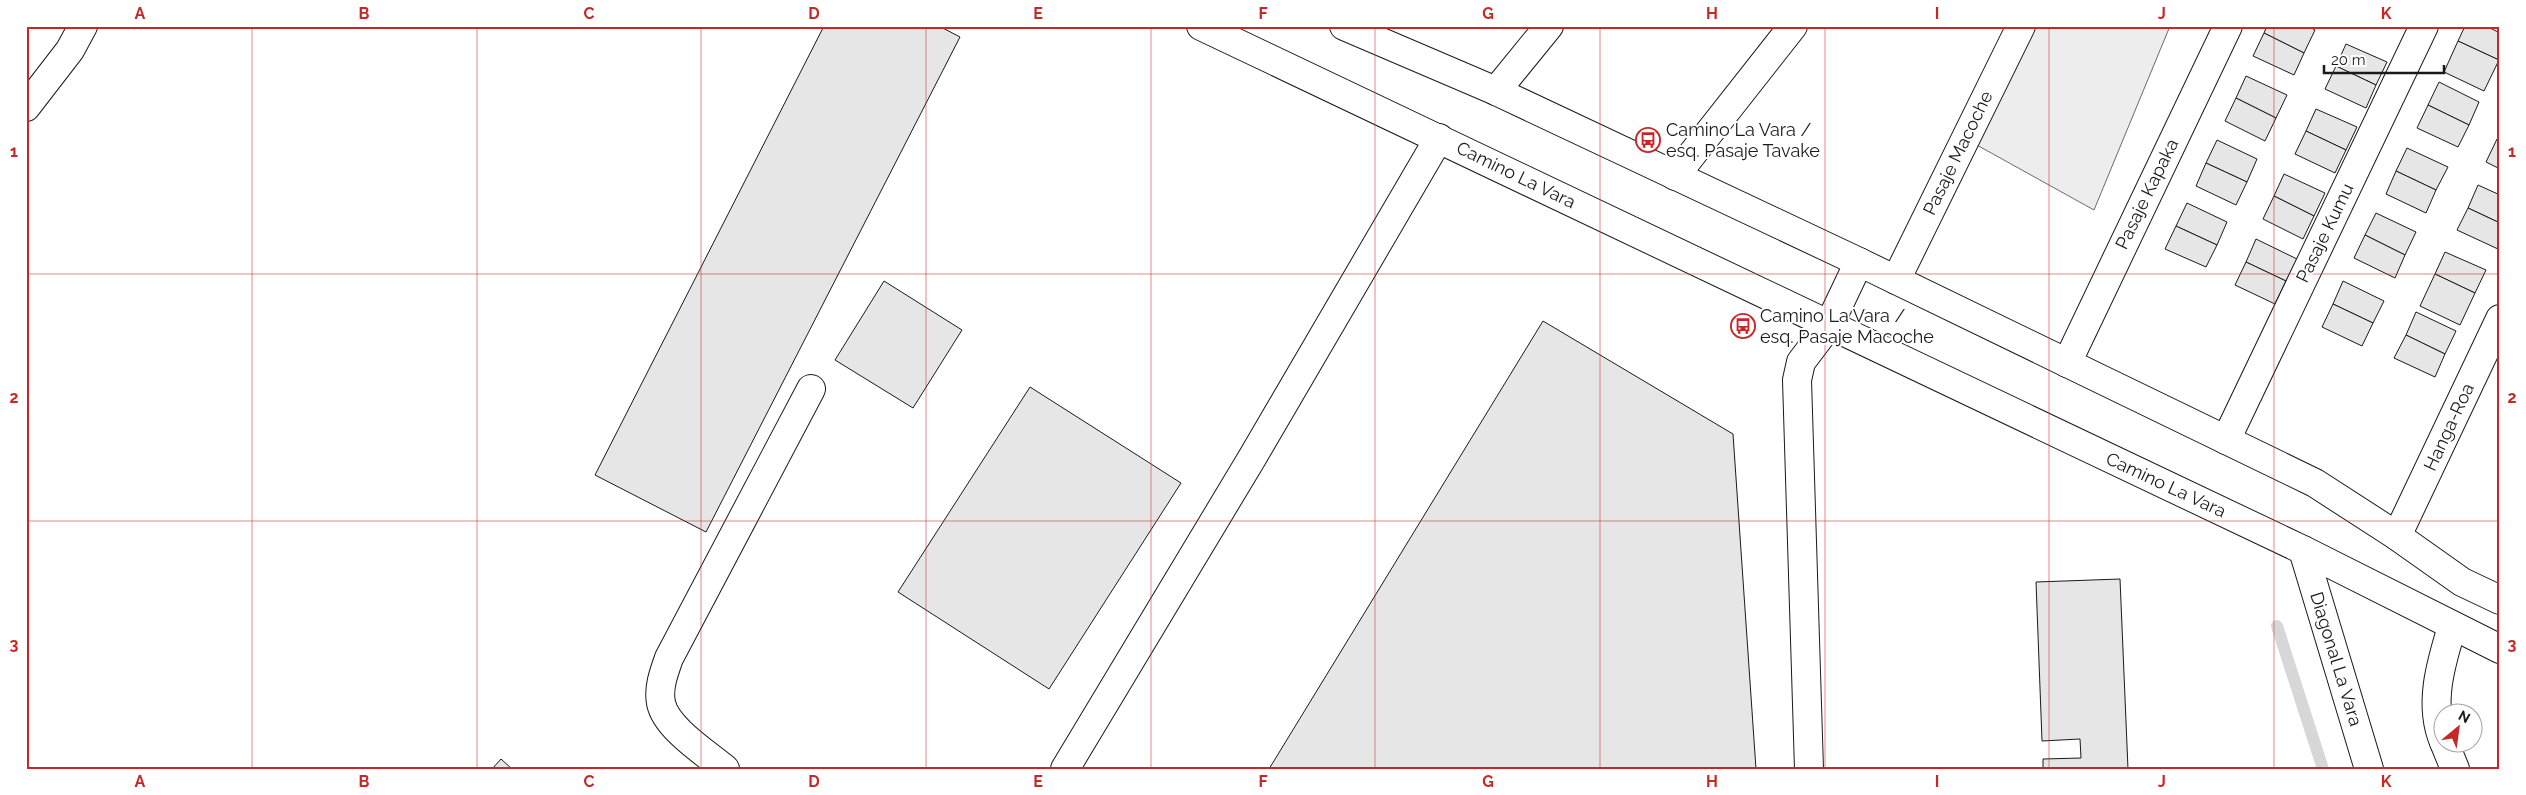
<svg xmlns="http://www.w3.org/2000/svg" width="2526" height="795" font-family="Raleway,sans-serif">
  <rect width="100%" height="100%" fill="#fff"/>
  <path fill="#ededed" stroke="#6a6a6a" d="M2026 26H2170L2094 210 1975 144Z"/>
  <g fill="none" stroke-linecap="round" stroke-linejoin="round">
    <path stroke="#d7d7d7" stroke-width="12" d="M2277 626 2323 769"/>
  </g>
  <g fill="#e6e6e6" stroke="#1a1a1a">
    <path d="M824 26H939L960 37 706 532 595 475Z"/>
    <path d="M2267 26H2308L2315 30 2304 53 2264 33Z"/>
    <path d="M2465 26H2486L2500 33 2499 60 2458 41Z"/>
    <path d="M2264 33 2304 53 2294 75 2253 56Z"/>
    <path d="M2458 41 2499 60 2484 91 2444 72Z"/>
    <path d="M2346 44 2387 62 2376 85 2336 66Z"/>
    <path d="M2336 66 2376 85 2366 108 2325 89Z"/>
    <path d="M2246 76 2287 95 2276 118 2236 98Z"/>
    <path d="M2439 82 2479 102 2469 125 2428 105Z"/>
    <path d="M2236 98 2276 118 2265 141 2225 121Z"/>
    <path d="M2428 105 2469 125 2458 147 2417 128Z"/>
    <path d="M2316 109 2357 127 2346 150 2306 131Z"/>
    <path d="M2306 131 2346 150 2335 173 2295 154Z"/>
    <path d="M2497 139 2500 141V169L2486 162Z"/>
    <path d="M2217 140 2257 159 2247 182 2206 163Z"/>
    <path d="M2407 148 2448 167 2436 190 2396 171Z"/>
    <path d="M2206 163 2247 182 2236 205 2196 186Z"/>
    <path d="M2396 171 2436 190 2426 213 2386 194Z"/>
    <path d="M2284 174 2325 193 2314 216 2274 196Z"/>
    <path d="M2478 185 2500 195V223L2468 208Z"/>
    <path d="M2274 196 2314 216 2303 239 2263 219Z"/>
    <path d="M2187 203 2227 222 2217 245 2176 226Z"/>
    <path d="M2468 208 2500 223V245L2498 249 2457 230Z"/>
    <path d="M2376 213 2416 232 2405 255 2365 235Z"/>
    <path d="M2176 226 2217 245 2206 267 2165 249Z"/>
    <path d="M2365 235 2405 255 2395 278 2354 258Z"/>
    <path d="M2256 239 2297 259 2286 281 2246 262Z"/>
    <path d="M2445 252 2486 270 2475 293 2435 274Z"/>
    <path d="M2246 262 2286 281 2275 304 2235 285Z"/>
    <path d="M2435 274 2475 293 2460 325 2420 306Z"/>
    <path d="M884 281 962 330 913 408 835 360Z"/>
    <path d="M2343 281 2384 301 2373 323 2333 304Z"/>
    <path d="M2333 304 2373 323 2362 346 2322 327Z"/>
    <path d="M2416 312 2456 331 2445 354 2406 335Z"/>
    <path d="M1543 321 1733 434 1756 769H1269Z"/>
    <path d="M2406 335 2445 354 2435 377 2394 358Z"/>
    <path d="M1030 387 1181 483 1049 689 898 592Z"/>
    <path d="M2120 579 2128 769H2043V759L2081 758 2080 739 2042 741 2036 582Z"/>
    <path d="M501 759 512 769H492Z"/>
  </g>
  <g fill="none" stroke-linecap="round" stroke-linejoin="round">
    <defs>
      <g id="minor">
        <path d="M1201 26 2303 550 2500 649"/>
        <path d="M1344 26 1496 91 1859 262 2315 483 2397 536 2462 582 2500 600"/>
        <path d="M1496 91 1549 26"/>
        <path d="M26 107 70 50 83 26"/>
        <path d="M1675 176 1793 26"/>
        <path d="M1896 280 2021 26"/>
        <path d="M2067 363 2228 26"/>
        <path d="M2226 440 2424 26"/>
        <path d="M2397 536 2500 319"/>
        <path d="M2303 550 2369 769"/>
        <path d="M2444 742C2428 705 2441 663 2452 627"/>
        <path d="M2444 742 2455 769"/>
        <path d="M725 769C706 753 666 728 661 703 658 688 664 672 669 658L811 389"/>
        <path d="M1065 769 1252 458 1439 138"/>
        <path d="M1809 769 1797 380 1801 362 1829 325 1859 262"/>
      </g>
    </defs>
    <use href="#minor" stroke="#1a1a1a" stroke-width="30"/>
    <use href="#minor" stroke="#fff" stroke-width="28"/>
  </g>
  <path fill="none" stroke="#c62828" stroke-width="1" stroke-opacity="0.55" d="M252 26V769M477 26V769M701 26V769M926 26V769M1151 26V769M1375 26V769M1600 26V769M1825 26V769M2049 26V769M2274 26V769M26 274H2500M26 521H2500"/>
  <defs>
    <symbol id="bus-ring" viewBox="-11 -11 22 22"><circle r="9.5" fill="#fff" stroke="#c62828" stroke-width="1.5"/><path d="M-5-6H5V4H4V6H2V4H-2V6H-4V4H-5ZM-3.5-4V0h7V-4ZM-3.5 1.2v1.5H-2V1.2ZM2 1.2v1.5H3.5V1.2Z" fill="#c62828"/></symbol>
  </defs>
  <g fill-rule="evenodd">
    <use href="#bus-ring" x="1634" y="126" width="28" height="28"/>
    <use href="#bus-ring" x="1729" y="312" width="28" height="28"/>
  </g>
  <g text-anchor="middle" stroke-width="4" stroke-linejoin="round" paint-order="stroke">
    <g font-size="18" fill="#1a1a1a" stroke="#fff" text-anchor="start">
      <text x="1666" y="136">Camino La Vara /<tspan x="1666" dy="21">esq. Pasaje Tavake</tspan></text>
      <text x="1760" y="322">Camino La Vara /<tspan x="1760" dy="21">esq. Pasaje Macoche</tspan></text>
    </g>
    <g font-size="18" fill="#1a1a1a" stroke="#fff">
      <text transform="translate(1958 153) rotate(-64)" y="6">Pasaje Macoche</text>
      <text transform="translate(1516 175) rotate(26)" y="6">Camino La Vara</text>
      <text transform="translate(2147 194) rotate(-64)" y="6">Pasaje Kapaka</text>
      <text transform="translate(2325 233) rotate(-64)" y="6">Pasaje Kumu</text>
      <text transform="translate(2449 427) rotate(-65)" y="6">Hanga-Roa</text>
      <text transform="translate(2166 485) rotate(25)" y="6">Camino La Vara</text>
      <text transform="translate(2336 659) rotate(73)" y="6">Diagonal La Vara</text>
    </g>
  </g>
  <rect width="2526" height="795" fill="none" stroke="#ffffff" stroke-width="55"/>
  <g transform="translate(2458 728) rotate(29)"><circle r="24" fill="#ffffff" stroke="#a3a3a3"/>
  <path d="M0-4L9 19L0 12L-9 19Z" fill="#c62828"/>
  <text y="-8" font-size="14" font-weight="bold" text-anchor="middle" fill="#1a1a1a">N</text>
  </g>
  <path d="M2324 65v8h120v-8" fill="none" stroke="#1a1a1a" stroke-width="2.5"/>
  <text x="2331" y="65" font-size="15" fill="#1a1a1a" stroke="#ffffff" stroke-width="4" paint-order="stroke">20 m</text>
  <rect x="28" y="28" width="2470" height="740" fill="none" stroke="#c62828" stroke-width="2"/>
  <g font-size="16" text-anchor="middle" font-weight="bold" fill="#c62828">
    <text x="140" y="19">A</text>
    <text x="364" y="19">B</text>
    <text x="589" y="19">C</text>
    <text x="814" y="19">D</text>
    <text x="1038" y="19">E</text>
    <text x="1263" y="19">F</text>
    <text x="1488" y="19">G</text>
    <text x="1712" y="19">H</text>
    <text x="1937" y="19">I</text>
    <text x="2162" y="19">J</text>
    <text x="2386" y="19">K</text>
    <text x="14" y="157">1</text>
    <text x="2512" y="157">1</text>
    <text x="14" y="403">2</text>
    <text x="2512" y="403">2</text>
    <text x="14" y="650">3</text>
    <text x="2512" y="650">3</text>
    <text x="140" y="787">A</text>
    <text x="364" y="787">B</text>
    <text x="589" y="787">C</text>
    <text x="814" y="787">D</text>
    <text x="1038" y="787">E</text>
    <text x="1263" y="787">F</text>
    <text x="1488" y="787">G</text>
    <text x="1712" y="787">H</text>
    <text x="1937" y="787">I</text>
    <text x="2162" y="787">J</text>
    <text x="2386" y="787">K</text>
  </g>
</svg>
